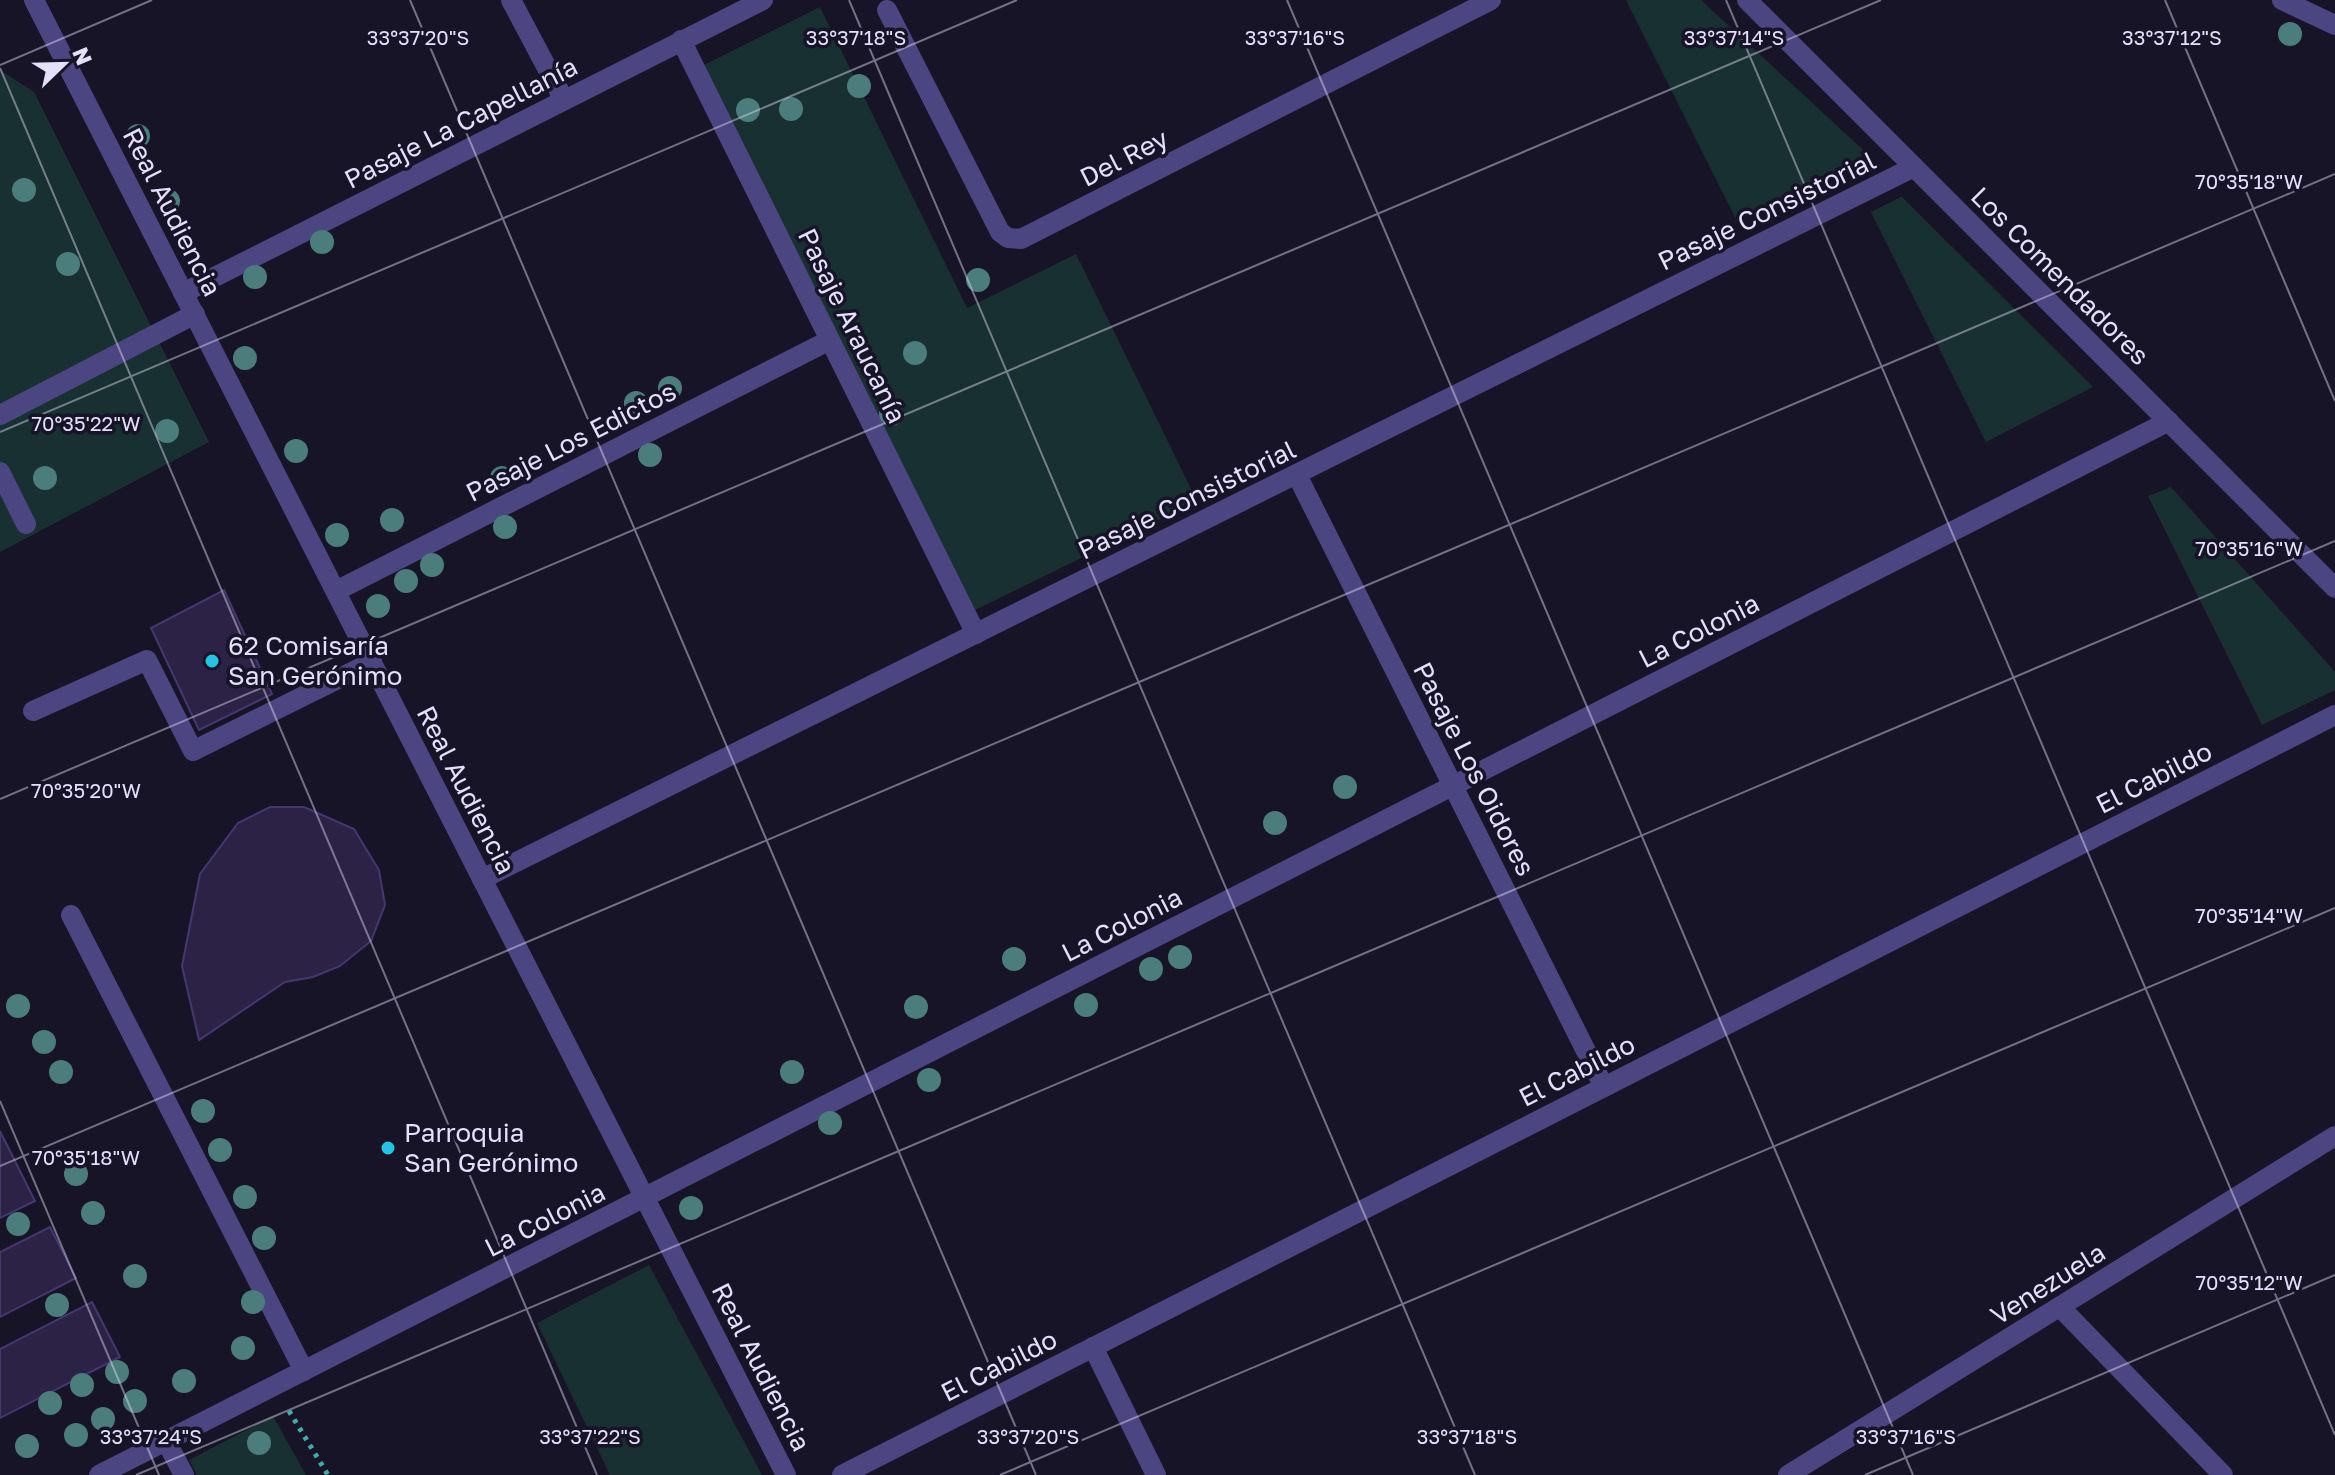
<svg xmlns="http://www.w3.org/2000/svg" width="2335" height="1475" font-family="'Golos Text',sans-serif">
  <rect width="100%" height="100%" fill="#181428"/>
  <g fill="#183031">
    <path d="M1626 0H1701L1872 158 1736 219Z"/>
    <path d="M820 7 967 308 1076 254 1197 501 971 612 704 65Z"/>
    <path d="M0 70 34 92 209 442 0 552Z"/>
    <path d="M1901 197H1902L2093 387 1986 442 1871 212Z"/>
    <path d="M2171 487 2335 672V690L2262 725 2148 496Z"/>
    <path d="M649 1265 762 1475H610L537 1323Z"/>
    <path d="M273 1416 306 1475H197L189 1460Z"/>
  </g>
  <g fill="#2c2246" stroke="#46376f" stroke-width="2">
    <path d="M224 590 272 694 199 730 151 628Z"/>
    <path d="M270 807H304L354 829 379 870 385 905 371 941 340 966 313 977 285 982 199 1040 182 966 200 874 238 823Z"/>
    <path d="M0 1131 35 1201 0 1218Z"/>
    <path d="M50 1227 76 1278 0 1317V1252Z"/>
    <path d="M92 1302 120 1357 0 1418V1349Z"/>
  </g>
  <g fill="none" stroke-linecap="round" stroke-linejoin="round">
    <path stroke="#40adad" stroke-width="5" stroke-dasharray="4 6" stroke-linecap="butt" d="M289 1411 328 1475"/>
    <g stroke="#4b4581" stroke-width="20">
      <path d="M34 0 786 1475"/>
      <path d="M511 0 564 100"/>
      <path d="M1747 0 2335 588"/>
      <path d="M2282 0 2335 25"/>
      <path d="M887 10 1000 232 1008 238 1021 239 1491 0"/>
      <path d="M681 40 976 634"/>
      <path d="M183 293 763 0"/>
      <path d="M0 415 195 314"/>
      <path d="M0 472 26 524"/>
      <path d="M1297 475 1604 1087"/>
      <path d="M336 591 830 340"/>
      <path d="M33 711 147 660 193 751 372 662"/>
      <path d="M482 879 1914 167"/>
      <path d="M71 915 304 1371"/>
      <path d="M2060 1307 2223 1475"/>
      <path d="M1093 1347 1156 1475"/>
      <path d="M166 1441 184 1475"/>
      <path d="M99 1475 2169 421"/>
      <path d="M842 1475 2335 715"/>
      <path d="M1788 1475 2335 1136"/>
    </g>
  </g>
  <g fill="#4a7d7c">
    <circle cx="2290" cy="34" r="12"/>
    <circle cx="859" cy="86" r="12"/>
    <circle cx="791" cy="109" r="12"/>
    <circle cx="748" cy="110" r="12"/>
    <circle cx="138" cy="136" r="12"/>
    <circle cx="24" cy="190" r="12"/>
    <circle cx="168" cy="201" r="12"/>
    <circle cx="322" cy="242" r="12"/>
    <circle cx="68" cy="264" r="12"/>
    <circle cx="255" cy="277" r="12"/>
    <circle cx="978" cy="280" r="12"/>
    <circle cx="915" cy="353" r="12"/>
    <circle cx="245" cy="358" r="12"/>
    <circle cx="670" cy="388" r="12"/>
    <circle cx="636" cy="403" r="12"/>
    <circle cx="891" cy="414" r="12"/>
    <circle cx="167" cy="431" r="12"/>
    <circle cx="296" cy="451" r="12"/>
    <circle cx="650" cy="455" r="12"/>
    <circle cx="45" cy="478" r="12"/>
    <circle cx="502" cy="478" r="12"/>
    <circle cx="392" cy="520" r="12"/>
    <circle cx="505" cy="527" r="12"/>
    <circle cx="337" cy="535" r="12"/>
    <circle cx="432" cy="565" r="12"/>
    <circle cx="406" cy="581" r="12"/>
    <circle cx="378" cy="606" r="12"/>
    <circle cx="1345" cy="787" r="12"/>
    <circle cx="1275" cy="823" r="12"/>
    <circle cx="1180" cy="957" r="12"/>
    <circle cx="1014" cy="959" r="12"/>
    <circle cx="1151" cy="969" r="12"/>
    <circle cx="1086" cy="1005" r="12"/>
    <circle cx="18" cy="1006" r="12"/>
    <circle cx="916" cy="1007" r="12"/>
    <circle cx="44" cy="1042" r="12"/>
    <circle cx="61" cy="1072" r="12"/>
    <circle cx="792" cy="1072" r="12"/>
    <circle cx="929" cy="1080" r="12"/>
    <circle cx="203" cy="1111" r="12"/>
    <circle cx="830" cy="1123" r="12"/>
    <circle cx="220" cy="1150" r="12"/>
    <circle cx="76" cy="1174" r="12"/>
    <circle cx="245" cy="1197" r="12"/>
    <circle cx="691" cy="1208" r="12"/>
    <circle cx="93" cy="1213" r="12"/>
    <circle cx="18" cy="1224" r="12"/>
    <circle cx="264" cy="1238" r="12"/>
    <circle cx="135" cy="1276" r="12"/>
    <circle cx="253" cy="1302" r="12"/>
    <circle cx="57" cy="1305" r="12"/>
    <circle cx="243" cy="1348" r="12"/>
    <circle cx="117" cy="1372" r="12"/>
    <circle cx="184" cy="1381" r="12"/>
    <circle cx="82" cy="1385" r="12"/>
    <circle cx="135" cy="1401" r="12"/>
    <circle cx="50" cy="1403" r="12"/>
    <circle cx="103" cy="1419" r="12"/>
    <circle cx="76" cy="1435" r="12"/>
    <circle cx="259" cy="1443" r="12"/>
    <circle cx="27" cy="1446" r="12"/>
  </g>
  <path fill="none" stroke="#e4dffb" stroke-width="2" stroke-opacity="0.45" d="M410 0 1036 1475M849 0 1475 1475M1287 0 1913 1475M1726 0 2335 1435M2165 0 2335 401M0 65 152 0M0 68 597 1475M0 432 1017 0M0 799 1881 0M0 1101 159 1475M0 1166 2335 174M136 1475 2335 541M1000 1475 2335 908M1865 1475 2335 1275"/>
  <g fill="#23c4e3" stroke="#181428" stroke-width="3">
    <circle cx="212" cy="661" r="8"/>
    <circle cx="388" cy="1148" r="8"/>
  </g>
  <g text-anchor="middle" stroke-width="7" stroke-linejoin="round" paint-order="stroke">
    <g font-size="26" fill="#e4dffb" stroke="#181428">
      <text transform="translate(461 123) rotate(-27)" y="9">Pasaje La Capellanía</text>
      <text transform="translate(1124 158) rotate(-27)" y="9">Del Rey</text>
      <text transform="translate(1767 211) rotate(-26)" y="9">Pasaje Consistorial</text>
      <text transform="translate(172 212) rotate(63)" y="9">Real Audiencia</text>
      <text transform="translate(2060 276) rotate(45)" y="9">Los Comendadores</text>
      <text transform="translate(852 326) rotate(64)" y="9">Pasaje Araucanía</text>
      <text transform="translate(571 442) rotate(-27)" y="9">Pasaje Los Edictos</text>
      <text transform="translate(1187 500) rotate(-26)" y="9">Pasaje Consistorial</text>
      <text transform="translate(1699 631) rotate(-27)" y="9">La Colonia</text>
      <text transform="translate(1474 769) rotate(63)" y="9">Pasaje Los Oidores</text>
      <text transform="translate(2154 778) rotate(-27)" y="9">El Cabildo</text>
      <text transform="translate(466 790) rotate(63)" y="9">Real Audiencia</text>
      <text transform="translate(1122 925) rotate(-27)" y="9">La Colonia</text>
      <text transform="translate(1577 1071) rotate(-27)" y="9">El Cabildo</text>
      <text transform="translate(545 1220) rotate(-27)" y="9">La Colonia</text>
      <text transform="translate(2048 1284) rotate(-32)" y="9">Venezuela</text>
      <text transform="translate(999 1366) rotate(-27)" y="9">El Cabildo</text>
      <text transform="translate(761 1367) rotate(63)" y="9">Real Audiencia</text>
    </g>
    <g font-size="26" fill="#e4dffb" stroke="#181428" text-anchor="start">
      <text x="228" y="655">62 Comisaría<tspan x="228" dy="30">San Gerónimo</tspan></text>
      <text x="404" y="1142">Parroquia<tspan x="404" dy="30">San Gerónimo</tspan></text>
    </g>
  </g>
  <g font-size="20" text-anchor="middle" fill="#e4dffb" stroke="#181428" stroke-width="7" stroke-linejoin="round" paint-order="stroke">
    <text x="418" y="45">33°37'20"S</text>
    <text x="856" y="45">33°37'18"S</text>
    <text x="1295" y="45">33°37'16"S</text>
    <text x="1734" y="45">33°37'14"S</text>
    <text x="2172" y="45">33°37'12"S</text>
    <text x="2249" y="189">70°35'18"W</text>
    <text x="86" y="431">70°35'22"W</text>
    <text x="2249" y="556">70°35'16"W</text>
    <text x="86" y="798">70°35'20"W</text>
    <text x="2249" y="923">70°35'14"W</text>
    <text x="86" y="1165">70°35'18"W</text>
    <text x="2249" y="1290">70°35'12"W</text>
    <text x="151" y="1444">33°37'24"S</text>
    <text x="590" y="1444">33°37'22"S</text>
    <text x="1028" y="1444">33°37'20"S</text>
    <text x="1467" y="1444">33°37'18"S</text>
    <text x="1906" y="1444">33°37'16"S</text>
  </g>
  <g transform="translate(64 64) rotate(67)" stroke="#181428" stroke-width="6" paint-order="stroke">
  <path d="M0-6L14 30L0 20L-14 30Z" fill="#e4dffb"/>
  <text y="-12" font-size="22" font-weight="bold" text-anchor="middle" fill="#e4dffb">N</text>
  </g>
</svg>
